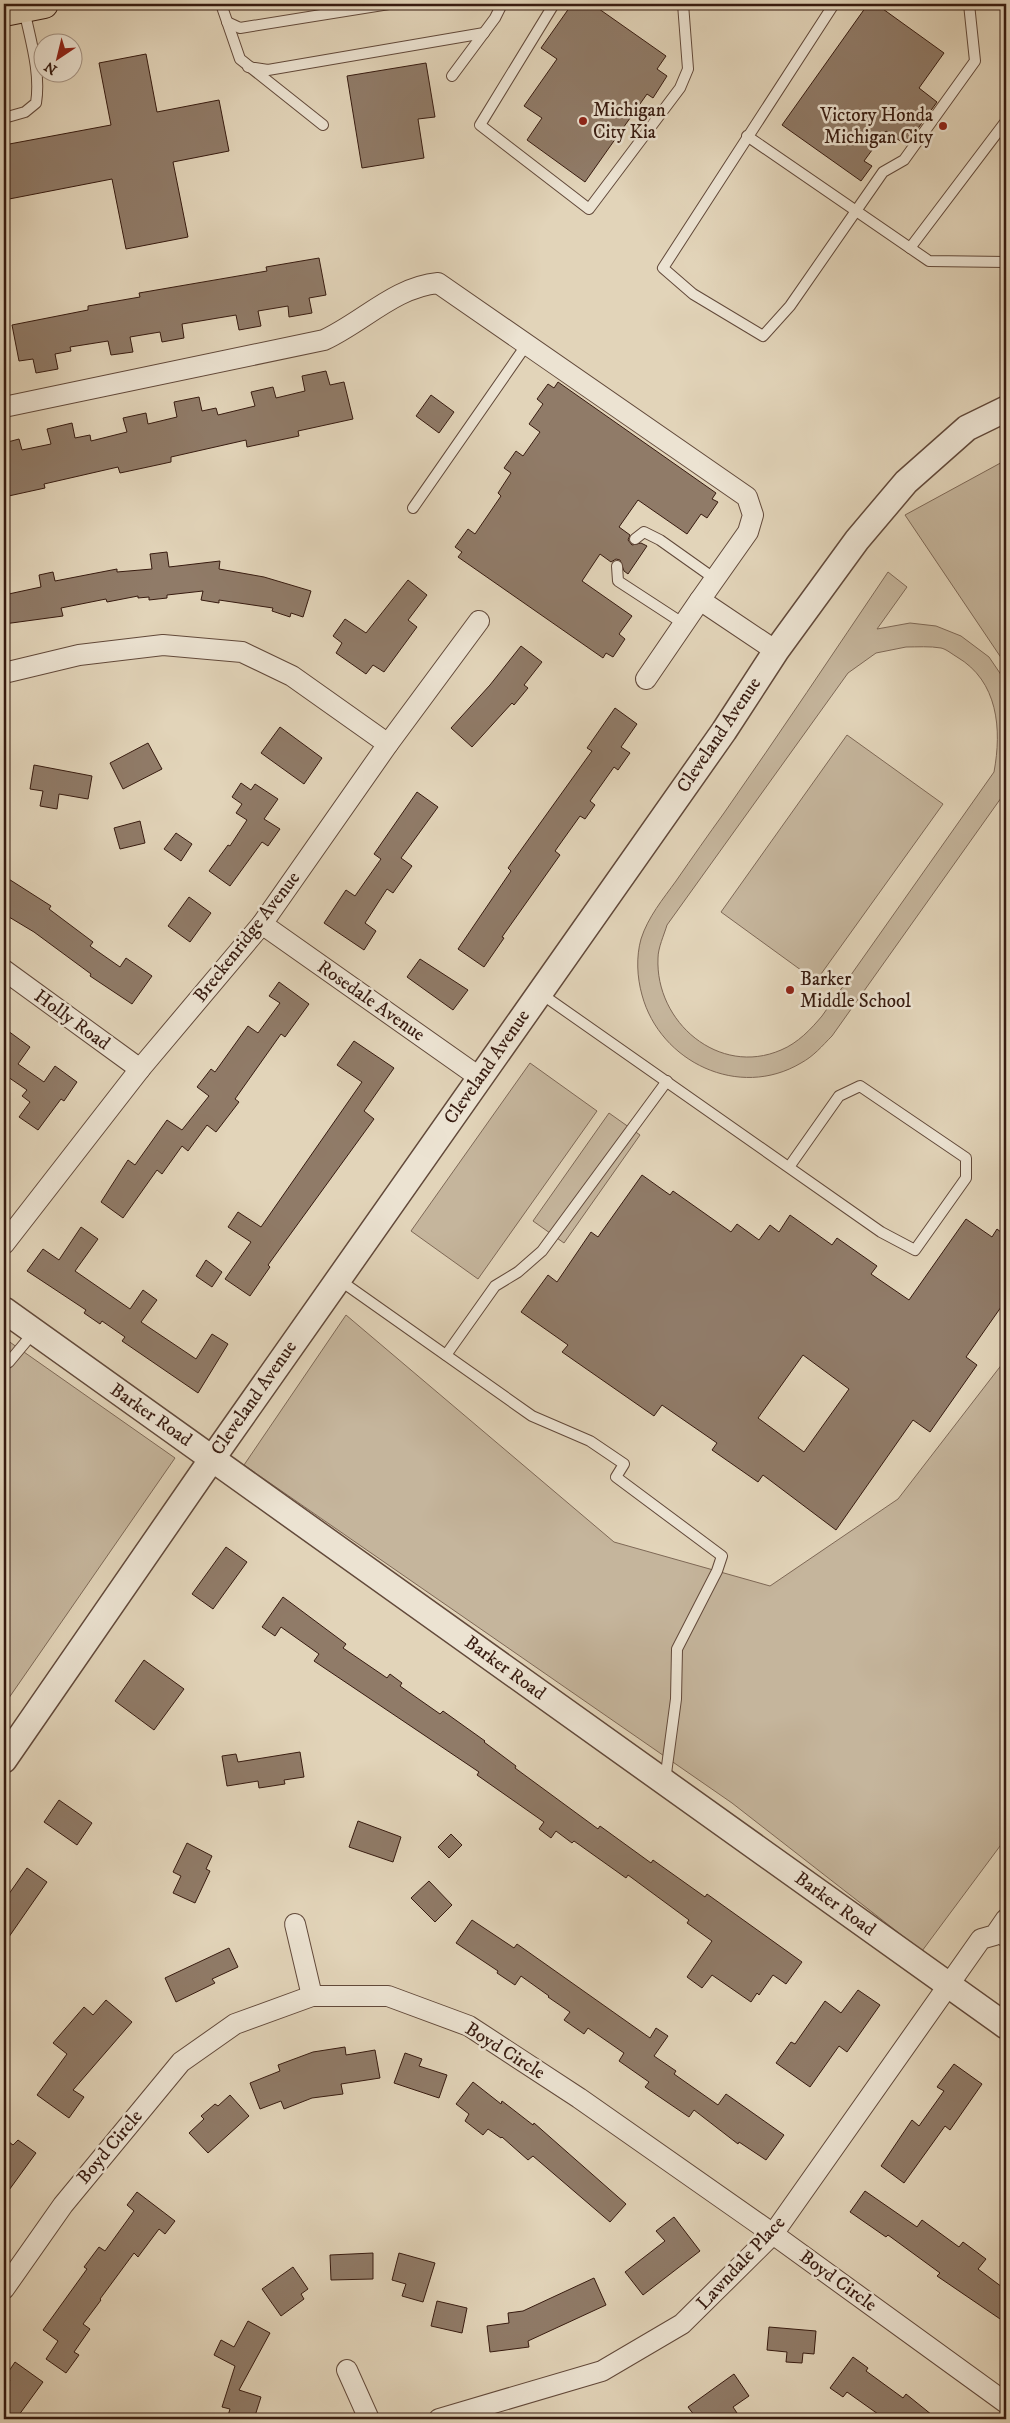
<svg xmlns="http://www.w3.org/2000/svg" width="1010" height="2423" font-family="'IM FELL DW Pica',serif">
	<style>
		.green { fill: #c5b59c; stroke: #7e6856; fill-rule: evenodd }
		.building { fill: #907b68; stroke: #371b10; fill-rule: evenodd }
		.lines { fill: none; stroke-linecap: round; stroke-linejoin: round }
		.service-casing { stroke: #62493a; stroke-width: 12 }
		.minor-casing { stroke: #62493a; stroke-width: 22 }
		.tertiary-casing { stroke: #62493a; stroke-width: 28 }
		.primary-casing { stroke: #371b10; stroke-width: 30 }
		.service { stroke: #ece3d2; stroke-width: 10 }
		.minor { stroke: #ece3d2; stroke-width: 20 }
		.tertiary { stroke: #ece3d2; stroke-width: 25 }
		.primary { stroke: #e2d4b9; stroke-width: 28 }
		.poi-dot { fill: #8f2418; stroke: #ece3d2; stroke-width: 2 }
		.labels { text-anchor: middle; dominant-baseline: central; stroke-width: 5; stroke-linejoin: round; paint-order: stroke }
		.poi-label { font-size: 19px; fill: #371b10; stroke: #ece3d2; text-anchor: start }
		.street-label { font-size: 19px; fill: #371b10; stroke: #ece3d2 }
	</style>
	<rect width="100%" height="100%" fill="#e2d4b9"/>
	<filter id="stains"><feTurbulence type="fractalNoise" baseFrequency=".004" numOctaves="4"/><feColorMatrix values="0 0 0 0 .2 0 0 0 0 .09 0 0 0 0 .02 0 0 0 .5 -.17"/></filter>
	<radialGradient id="worn" r=".72"><stop offset=".6" stop-color="#630" stop-opacity="0"/><stop offset="1" stop-color="#630" stop-opacity=".3"/></radialGradient>
	<!-- green -->
	<g class="green">
		<path d="M1006,460V665L905,515Z"/>
		<path d="M888,572L907,587L877,629L910,623L936,626L961,636L989,657L1006,682V791L832,1036C822,1046 814,1056 801,1063C739,1100 660,1062 642,995C637,977 636,957 641,939C648,917 663,899 676,881C692,858 708,835 724,813C780,733 834,652 888,572ZM906,647C917,647 930,646 941,648C946,649 952,654 957,657C998,681 1002,729 994,772L822,1016C811,1029 798,1043 781,1050C719,1077 655,1022 658,958C658,948 664,935 667,925L848,673L876,653Z"/>
		<path d="M847,735L943,804L816,981L721,912Z"/>
		<path d="M530,1063L597,1111L478,1279L411,1231Z"/>
		<path d="M609,1113L640,1135L564,1243L533,1221Z"/>
		<path d="M346,1315L614,1542L770,1586L898,1499L1006,1359V1838L922,1951L732,1803L244,1465Z"/>
		<path d="M4,1338L175,1458L4,1705Z"/>
	</g>
	<!-- building -->
	<g class="building">
		<path d="M572,4H592L666,56L657,69L667,76L653,98L647,94L585,182L527,140L542,118L524,106L557,59L541,48Z"/>
		<path d="M868,4H876L944,53L919,88L937,102L906,145L886,131L864,161L872,166L861,181L782,125Z"/>
		<path d="M146,54L157,112L219,100L229,151L173,162L188,237L126,249L112,179L4,200V145L111,125L99,63Z"/>
		<path d="M426,63L435,117L418,119L424,158L362,168L347,76Z"/>
		<path d="M319,258L326,295L309,298L312,313L289,317L288,306L258,311L261,326L239,330L236,315L182,324L184,338L162,342L160,332L130,337L133,352L111,355L108,341L70,347L71,351L55,354L58,369L36,373L33,359L19,361L12,325L88,310V306L140,297L139,293L267,271L266,267Z"/>
		<path d="M326,371L330,385L344,382L353,419L298,431L299,436L247,447L246,440L171,457V462L120,473L118,467L44,484L45,488L4,497V443L19,439L22,450L51,444L47,429L72,423L75,438L90,435L91,441L127,432L123,418L146,413L148,424L177,417L174,402L199,397L202,411L216,408L218,415L255,406L251,392L273,387L276,398L305,391L302,376Z"/>
		<path d="M558,382L716,493L712,499L718,502L707,518L701,514L687,534L638,500L619,527L630,535L628,540L632,545L641,543L647,546L628,574L624,571L620,560L616,559L611,562L600,554L582,581L632,616L619,634L625,639L613,657L606,653L603,658L458,557L462,552L455,547L468,529L475,534L501,496L498,493L511,473L504,468L516,451L523,456L540,432L529,424L543,404L537,399L548,384L554,388Z"/>
		<path d="M431,395L454,412L439,433L416,416Z"/>
		<path d="M167,552L169,567L220,561L219,569L264,577L311,591L303,617L291,613L290,617L272,611L273,608L219,600V603L201,600L203,591L167,595V598L149,600V597L138,598V596L107,602L106,599L61,608L63,616L4,624V595L41,587L39,575L53,572L55,581L117,569V572L152,569L150,554Z"/>
		<path d="M408,580L427,595L408,620L417,627L384,672L373,665L366,674L336,653L342,643L333,636L345,619L366,633Z"/>
		<path d="M521,646L542,662L524,685L528,688L514,705L512,703L472,747L451,728L490,685Z"/>
		<path d="M615,708L637,724L621,747L630,753L618,770L614,767L590,801L595,805L585,819L580,816L555,851L560,855L502,937L504,938L484,967L458,949L511,871L508,868L592,751L587,748Z"/>
		<path d="M280,727L322,758L304,784L261,753Z"/>
		<path d="M148,743L162,769L123,789L110,763Z"/>
		<path d="M34,765L92,776L88,799L59,794L57,809L40,806L43,791L30,789Z"/>
		<path d="M241,783L251,790L255,784L278,799L264,819L280,829L268,846L262,842L230,886L209,871L228,845L230,846L247,820L236,813L242,804L232,797Z"/>
		<path d="M417,792L438,807L401,858L412,866L393,893L387,889L365,923L376,931L364,950L324,923L346,890L355,896L381,859L374,854Z"/>
		<path d="M140,821L145,843L120,849L114,828Z"/>
		<path d="M176,833L192,844L181,861L164,849Z"/>
		<path d="M4,876L51,906L49,909L93,942L90,946L120,967L126,958L152,976L132,1004L90,976L91,974L34,932L4,914Z"/>
		<path d="M189,897L211,913L190,942L168,926Z"/>
		<path d="M420,959L468,990L453,1010L407,977Z"/>
		<path d="M279,982L309,1004L285,1037L281,1034L235,1099L239,1102L216,1132L207,1125L188,1151L182,1146L162,1174L157,1170L123,1218L101,1202L128,1160L135,1165L167,1120L182,1130L209,1096L197,1087L211,1069L215,1072L248,1026L258,1033L280,1003L269,996Z"/>
		<path d="M4,1028L30,1047L18,1064L44,1082L55,1066L77,1082L64,1101L61,1099L38,1130L19,1117L30,1102L22,1096L27,1090L8,1077L4,1084Z"/>
		<path d="M354,1041L394,1068L364,1111L374,1119L268,1265L270,1267L250,1296L225,1279L251,1242L228,1227L238,1212L261,1227L362,1082L337,1065Z"/>
		<path d="M642,1175L670,1195L673,1191L731,1232L737,1224L759,1240L770,1225L779,1232L790,1215L832,1245L837,1238L877,1266L871,1274L909,1300L966,1219L992,1237L997,1229L1006,1236V1300L966,1357L977,1365L930,1432L913,1420L836,1530L763,1475L758,1482L712,1450L717,1443L662,1405L654,1416L562,1352L568,1345L521,1312L548,1275L557,1282L591,1232L598,1237ZM803,1355L849,1389L804,1452L758,1418Z"/>
		<path d="M81,1227L98,1239L75,1271L130,1309L143,1290L157,1300L141,1322L196,1359L212,1334L228,1344L198,1393L122,1341L125,1337L102,1321L100,1324L84,1313L86,1310L27,1271L43,1249L59,1260Z"/>
		<path d="M206,1260L222,1272L212,1287L196,1276Z"/>
		<path d="M226,1547L247,1562L213,1609L192,1594Z"/>
		<path d="M283,1597L346,1644L343,1648L387,1678L390,1674L402,1683L400,1686L440,1714L443,1711L485,1741L484,1742L516,1766L515,1768L598,1829L600,1826L651,1863L653,1860L705,1897L707,1894L802,1962L786,1984L773,1975L759,1995L757,1993L751,2002L712,1975L702,1988L687,1977L712,1941L687,1923L689,1920L628,1875L626,1878L574,1841L572,1843L556,1831L551,1838L539,1829L544,1822L477,1775L479,1772L314,1661L319,1654L281,1627L275,1636L262,1627Z"/>
		<path d="M144,1660L184,1689L154,1730L115,1701Z"/>
		<path d="M300,1752L304,1777L284,1780L285,1784L259,1788L258,1781L227,1786L222,1756L236,1754L238,1762Z"/>
		<path d="M59,1800L92,1823L77,1845L44,1822Z"/>
		<path d="M358,1821L401,1837L393,1862L349,1847Z"/>
		<path d="M451,1834L462,1845L449,1858L438,1847Z"/>
		<path d="M187,1843L212,1856L206,1869L210,1871L195,1903L173,1893L181,1876L173,1872Z"/>
		<path d="M27,1868L47,1882L4,1944V1901Z"/>
		<path d="M429,1881L452,1905L435,1922L411,1898Z"/>
		<path d="M472,1920L514,1948L517,1944L650,2038L656,2028L668,2036L654,2056L676,2071L674,2074L718,2105L726,2094L784,2135L766,2160L739,2142L738,2144L694,2110L689,2117L645,2087L649,2082L619,2061L624,2053L588,2028L584,2034L564,2020L570,2012L548,1997L549,1996L521,1976L515,1985L497,1973L498,1971L456,1943Z"/>
		<path d="M229,1948L238,1967L212,1979L215,1983L176,2002L165,1978Z"/>
		<path d="M858,1990L880,2005L847,2052L839,2046L810,2087L776,2063L791,2042L795,2044L825,2001L841,2013Z"/>
		<path d="M106,2000L132,2022L73,2090L84,2097L69,2118L37,2095L67,2054L53,2043L84,2007L93,2015Z"/>
		<path d="M345,2047L346,2055L375,2050L380,2078L341,2084L343,2094L312,2098L284,2109L281,2101L260,2109L250,2083L280,2071L278,2065L313,2052Z"/>
		<path d="M405,2053L422,2059L419,2066L447,2075L439,2098L394,2083Z"/>
		<path d="M954,2064L982,2084L950,2130L945,2126L904,2183L881,2166L912,2120L919,2126L944,2091L937,2087Z"/>
		<path d="M473,2082L501,2104L502,2101L533,2125L534,2123L626,2204L610,2222L533,2156L528,2160L502,2137L501,2138L488,2129L483,2135L465,2121L469,2114L456,2104Z"/>
		<path d="M230,2095L249,2116L208,2153L189,2133L204,2119L201,2116L215,2104L218,2106Z"/>
		<path d="M18,2140L36,2153L4,2197V2150L9,2142L13,2145Z"/>
		<path d="M865,2191L917,2227L922,2220L959,2247L963,2242L986,2259L978,2269L1006,2290V2323L937,2276L940,2273L888,2235L886,2237L850,2212Z"/>
		<path d="M137,2192L175,2221L165,2234L159,2229L138,2257L134,2253L100,2299L101,2300L83,2324L90,2329L74,2352L79,2355L66,2373L46,2359L58,2341L43,2330L87,2269L84,2267L99,2247L105,2251L134,2211L127,2205Z"/>
		<path d="M674,2217L700,2251L643,2295L625,2272L665,2241L656,2231Z"/>
		<path d="M373,2253V2279L331,2280L330,2255Z"/>
		<path d="M399,2253L435,2263L423,2302L402,2296L406,2284L392,2280Z"/>
		<path d="M293,2267L308,2289L301,2294L304,2299L281,2316L262,2289Z"/>
		<path d="M594,2278L606,2305L528,2341L529,2347L490,2352L487,2326L509,2323L508,2313L523,2311Z"/>
		<path d="M437,2301L467,2308L462,2333L431,2326Z"/>
		<path d="M248,2321L270,2333L239,2390L261,2397L254,2419H227L230,2409L222,2407L235,2366L214,2355L221,2340L234,2347Z"/>
		<path d="M769,2327L816,2331L814,2354L803,2353L802,2363L786,2362L787,2352L767,2350Z"/>
		<path d="M853,2357L868,2368L866,2371L903,2398L906,2394L937,2419H885L847,2392L843,2397L830,2388Z"/>
		<path d="M15,2362L43,2382L16,2419H4V2389L10,2380L5,2377Z"/>
		<path d="M734,2374L749,2396L733,2407L741,2419H697L688,2407Z"/>
	</g>
	<g class="lines">
		<defs>
			<g id="service">
				<path d="M221,4L240,59L323,125"/>
				<path d="M554,4L480,125L589,209L680,88L688,69L683,4"/>
				<path d="M834,4L663,268L693,294L763,336L790,306L883,172L904,160L975,61L969,4"/>
				<path d="M227,22L240,28L389,4"/>
				<path d="M248,67L268,70L484,33"/>
				<path d="M452,76L495,18L502,4"/>
				<path d="M4,118L25,112L36,103C41,72 30,39 24,9"/>
				<path d="M747,136L929,261L1006,262"/>
				<path d="M910,248L1006,121"/>
				<path d="M413,508L527,344"/>
				<path d="M635,539L644,532L660,540L715,579"/>
				<path d="M617,566L618,581L684,624"/>
				<path d="M540,993L881,1232L915,1250L966,1178V1158L860,1086L839,1096L789,1167"/>
				<path d="M338,1279L532,1416L590,1441L624,1464L616,1477L722,1556L717,1571L677,1649L676,1699L665,1781"/>
				<path d="M446,1355L495,1286L518,1272L542,1251L667,1081"/>
				<path d="M4,1365L9,1362L34,1332"/>
				<path d="M995,1935L1006,1943"/>
			</g>
			<g id="minor">
				<path d="M4,407L324,340C363,322 395,287 438,283L747,497L753,515L748,532L700,600L776,651"/>
				<path d="M4,673L79,655L163,645L242,652L292,676L388,744"/>
				<path d="M646,679L700,600"/>
				<path d="M262,924L479,1077"/>
				<path d="M4,970L140,1069"/>
				<path d="M4,1244L140,1069L262,924L388,744L479,621"/>
				<path d="M295,1924L312,1996"/>
				<path d="M4,2289L63,2205L181,2062L235,2024L312,1996H388L469,2026L579,2098L773,2234L1006,2403"/>
				<path d="M347,2370L369,2419"/>
				<path d="M439,2419L602,2371L682,2324L773,2234L981,1939L995,1935L1006,1919"/>
			</g>
			<g id="tertiary">
				<path d="M4,1310L1006,2026"/>
				<path d="M4,1760L212,1459L724,731L776,651L857,540L906,482L967,428L1006,409"/>
			</g>
			<path id="primary" d="M4,12L44,4"/>
		</defs>
		<!-- service casing -->
		<use href="#service" class="service-casing"/>
		<!-- minor casing -->
		<use href="#minor" class="minor-casing"/>
		<!-- tertiary casing -->
		<use href="#tertiary" class="tertiary-casing"/>
		<!-- primary casing -->
		<use href="#primary" class="primary-casing"/>
		<!-- service -->
		<use href="#service" class="service"/>
		<!-- minor -->
		<use href="#minor" class="minor"/>
		<!-- tertiary -->
		<use href="#tertiary" class="tertiary"/>
		<!-- primary -->
		<use href="#primary" class="primary"/>
	</g>
	<!-- markers -->
	<g class="poi-dot">
		<circle cx="583" cy="121" r="5"/>
		<circle cx="943" cy="126" r="5"/>
		<circle cx="790" cy="990" r="5"/>
	</g>
	<g class="labels">
		<!-- poi labels -->
		<g class="poi-label">
			<text x="593" y="110">Michigan<tspan x="593" dy="22">City Kia</tspan></text>
			<text x="933" y="115" text-anchor="end">Victory Honda<tspan x="933" dy="22">Michigan City</tspan></text>
			<text x="800" y="979">Barker<tspan x="800" dy="22">Middle School</tspan></text>
		</g>
		<!-- street labels -->
		<g class="street-label">
			<text transform="translate(719 735) rotate(-56)">Cleveland Avenue</text>
			<text transform="translate(247 937) rotate(-52)">Breckenridge Avenue</text>
			<text transform="translate(371 1001) rotate(35)">Rosedale Avenue</text>
			<text transform="translate(72 1020) rotate(36)">Holly Road</text>
			<text transform="translate(487 1067) rotate(-55)">Cleveland Avenue</text>
			<text transform="translate(254 1398) rotate(-55)">Cleveland Avenue</text>
			<text transform="translate(151 1415) rotate(35)">Barker Road</text>
			<text transform="translate(505 1668) rotate(36)">Barker Road</text>
			<text transform="translate(835 1904) rotate(36)">Barker Road</text>
			<text transform="translate(505 2051) rotate(32)">Boyd Circle</text>
			<text transform="translate(110 2147) rotate(-50)">Boyd Circle</text>
			<text transform="translate(741 2263) rotate(-47)">Lawndale Place</text>
			<text transform="translate(838 2281) rotate(36)">Boyd Circle</text>
		</g>
	</g>
	<!-- margin -->
	<rect width="1010" height="2423" fill="none" stroke="#e2d4b9" stroke-width="20"/>
	<rect x="5" y="5" width="1000" height="2413" fill="none" stroke="#371b10" stroke-width="2.5"/>
	<rect x="10" y="10" width="990" height="2403" fill="none" stroke="#371b10"/>
	<!-- north arrow -->
	<g transform="translate(58 58) rotate(215)"><circle r="24" fill="#ece3d2" stroke="#a49384"/>
	<path d="M0-4L9 19L0 12L-9 19Z" fill="#8f2418"/>
	<text y="-8" font-size="14" font-weight="bold" text-anchor="middle" fill="#371b10">N</text>
	</g>
	<rect width="100%" height="100%" filter="url(#stains)"/>
	<rect width="100%" height="100%" fill="url(#worn)"/>
</svg>
